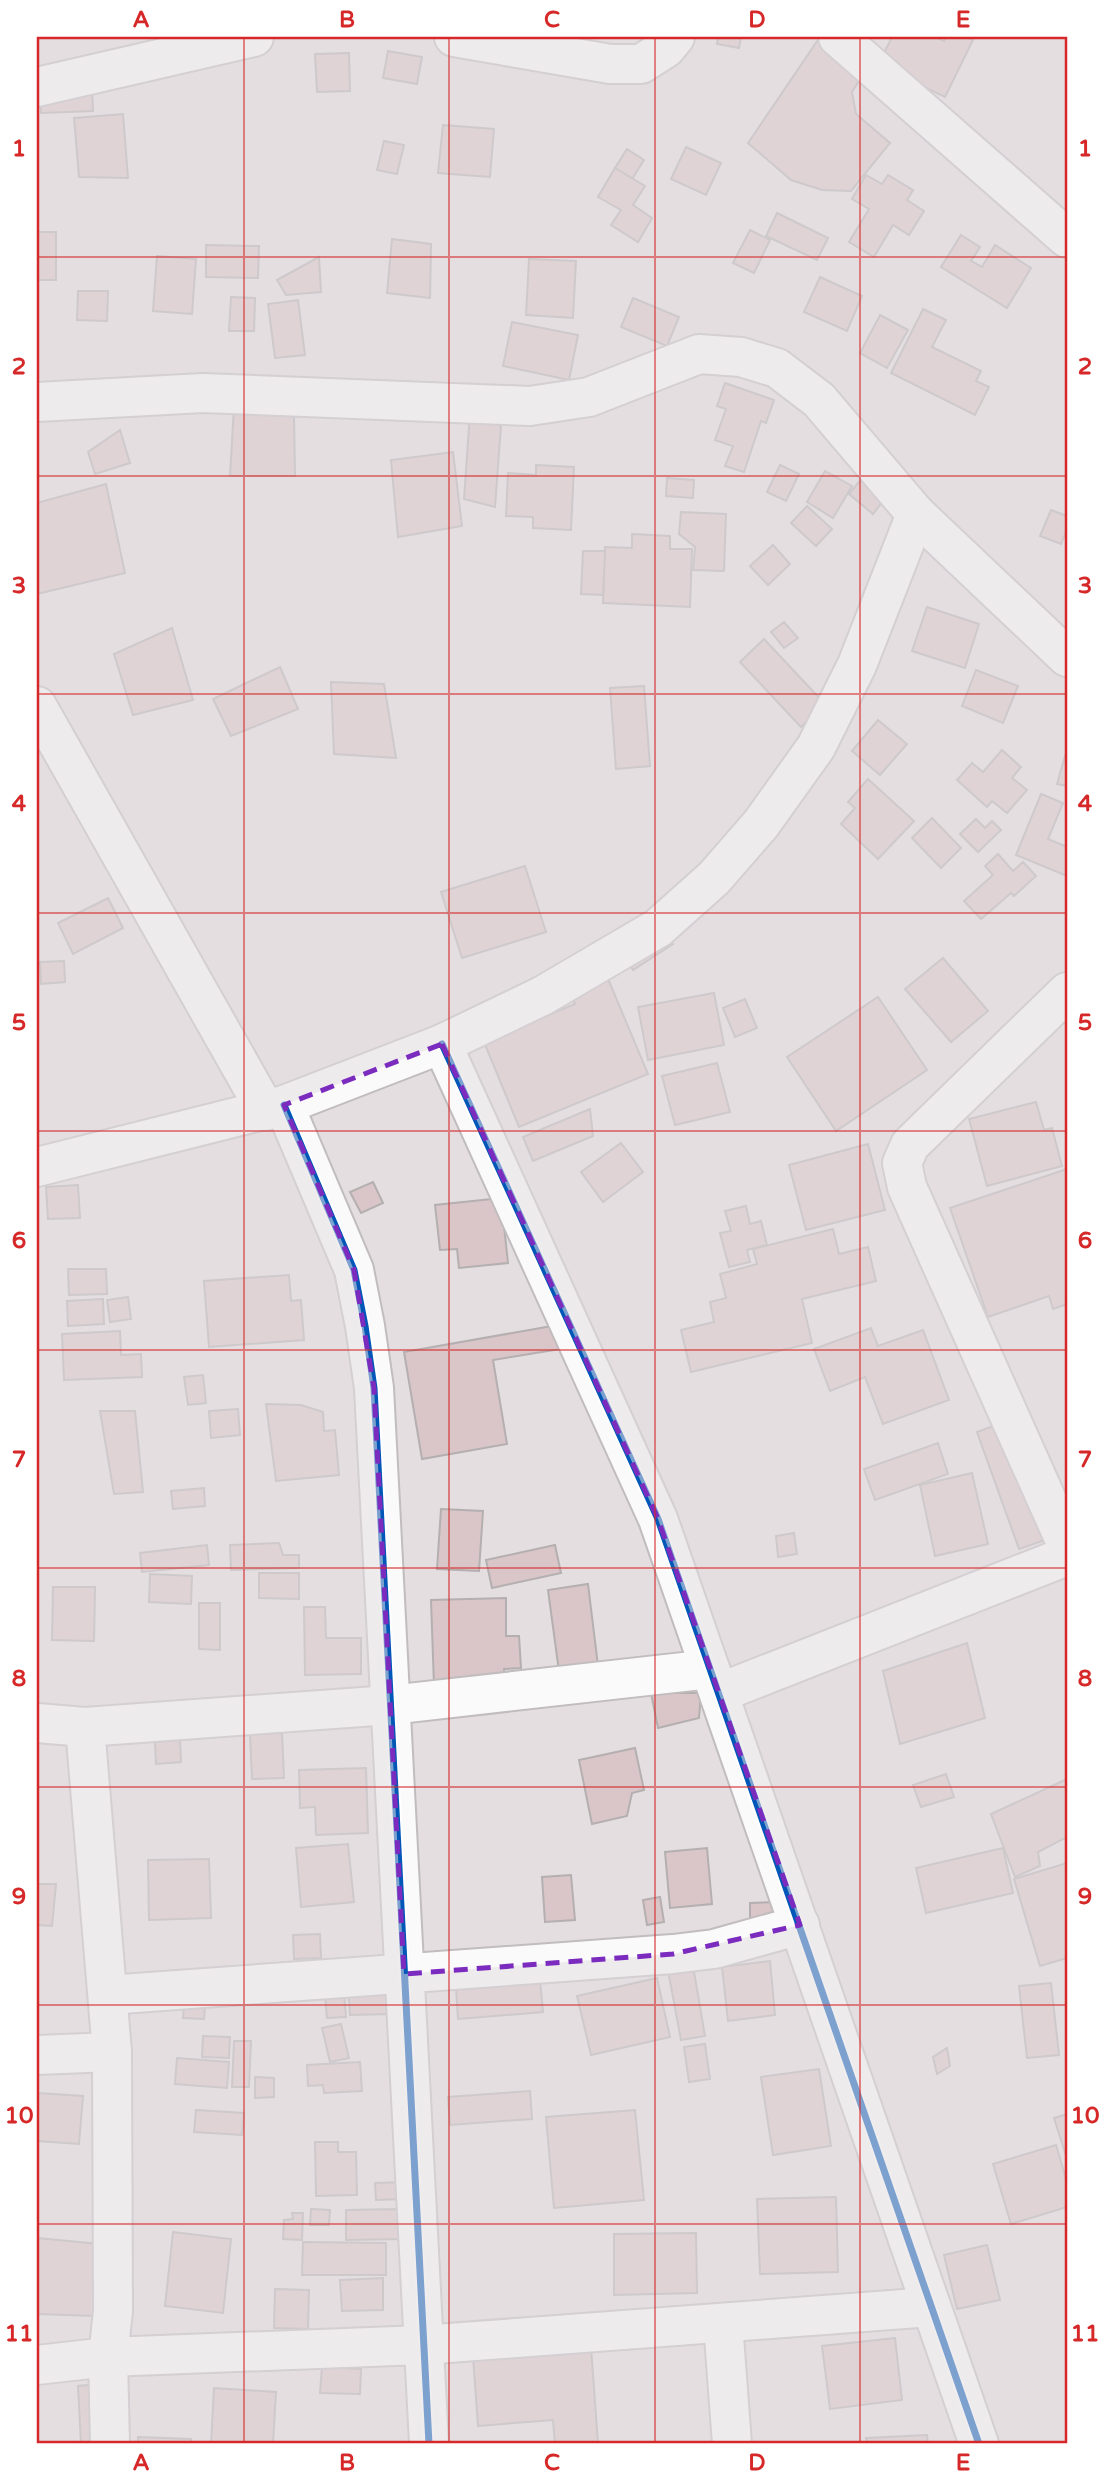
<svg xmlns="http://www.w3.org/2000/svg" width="1104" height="2481" font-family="'Varela Round',sans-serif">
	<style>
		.building { fill: #dac6c8; stroke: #b4afb0; stroke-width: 2 }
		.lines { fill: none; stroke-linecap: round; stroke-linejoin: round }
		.minor-casing { stroke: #c1bcbe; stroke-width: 42 }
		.minor { stroke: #fbfafa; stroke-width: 38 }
		.cycleway-casing { stroke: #fff; stroke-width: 11 }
		.cycleway { stroke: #0057b8; stroke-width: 7 }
		.marked { fill: none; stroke: #7b2cbf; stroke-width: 5; stroke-dasharray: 14 9; stroke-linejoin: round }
		.grid { fill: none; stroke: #d62828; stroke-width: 2; stroke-opacity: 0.55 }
		.neatline { fill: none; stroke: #d62828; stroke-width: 2.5 }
		.grid-label { font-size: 23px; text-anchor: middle; font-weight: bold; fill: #d62828 }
	</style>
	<rect width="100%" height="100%" fill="#e4dee1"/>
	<!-- building -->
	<g class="building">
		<path d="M718,37H741L739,48L717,44Z"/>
		<path d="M820,37L866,70L852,92L856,114L890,143L851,191L822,190L791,180L748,143Z"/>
		<path d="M892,37H935L944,41L946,37H966L973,40L945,97L878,65Z"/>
		<path d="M388,51L422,57L417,84L383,78Z"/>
		<path d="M349,53L350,91L317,92L315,54Z"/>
		<path d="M92,89L93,111L41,113L40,91Z"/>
		<path d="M123,114L128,178L79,177L74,118Z"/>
		<path d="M443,125L494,129L490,177L438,173Z"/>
		<path d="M384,141L404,145L397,174L377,170Z"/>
		<path d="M686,147L721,163L706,195L671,179Z"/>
		<path d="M627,149L644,160L632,179L615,168Z"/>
		<path d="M615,168L645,186L633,205L652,218L638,242L611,225L621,210L598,197Z"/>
		<path d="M866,175L882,184L888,175L913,190L907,200L924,211L909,235L893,225L874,257L849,242L869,209L852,199Z"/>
		<path d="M777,213L828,238L817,260L766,236Z"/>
		<path d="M750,230L770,240L754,273L733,263Z"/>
		<rect x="37" y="232" width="19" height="48"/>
		<path d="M961,235L980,247L971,261L982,267L995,245L1031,268L1007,308L941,267Z"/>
		<path d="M392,239L431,244L430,298L387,293Z"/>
		<path d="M206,245L259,246L258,278L206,277Z"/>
		<path d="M157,256L196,259L192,314L153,311Z"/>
		<path d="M319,257L321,292L286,295L277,280Z"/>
		<path d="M529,259L576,261L573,318L526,315Z"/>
		<path d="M820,277L862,296L847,331L804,312Z"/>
		<path d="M78,291H108L107,321L77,320Z"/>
		<path d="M231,297L255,298L254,331H229Z"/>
		<path d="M633,298L679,317L667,346L621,327Z"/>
		<path d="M298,300L305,355L275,358L268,304Z"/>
		<path d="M923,309L946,320L932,347L981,371L976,381L989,387L975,415L891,373Z"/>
		<path d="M880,315L908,330L887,368L860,353Z"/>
		<path d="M512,322L578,335L569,380L503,366Z"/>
		<path d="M725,383L774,400L766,423L761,421L744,472L725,466L733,446L715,440L726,409L717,406Z"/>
		<path d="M234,406L294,417L295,476H230Z"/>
		<path d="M470,412L501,426L495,507L464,499Z"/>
		<path d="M120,430L130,463L95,474L88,452Z"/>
		<path d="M453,452L462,526L398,537L391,460Z"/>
		<path d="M536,465L574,467L571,530L533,528V517L506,516L508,473L536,475Z"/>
		<path d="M780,465L799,474L786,501L767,492Z"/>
		<path d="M825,471L852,486L833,518L807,502Z"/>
		<path d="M863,477L887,496L873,514L849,494Z"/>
		<path d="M667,478L694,480L693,498L666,496Z"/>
		<path d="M106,484L125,573L37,594V503Z"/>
		<path d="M807,506L832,529L816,546L791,523Z"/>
		<path d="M1051,510L1067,516V529L1061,544L1040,536Z"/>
		<path d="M681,512L726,514L724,571L693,570L695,547L679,534Z"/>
		<path d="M632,534L670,536V549H692L690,607L603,603L605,547L632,548Z"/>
		<path d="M773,545L790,564L768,585L750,566Z"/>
		<path d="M583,551H605L603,595L581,594Z"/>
		<path d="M927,607L979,624L965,668L912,651Z"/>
		<path d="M784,622L798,638L784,648L771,632Z"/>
		<path d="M172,628L193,700L133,715L114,654Z"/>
		<path d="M764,639L825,704L801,727L740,662Z"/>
		<path d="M280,667L298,709L231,736L213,699Z"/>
		<path d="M976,670L1018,686L1003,723L962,706Z"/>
		<path d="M331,682L384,684L396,758L334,754Z"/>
		<path d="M644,686L650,766L616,769L610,688Z"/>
		<path d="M878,720L907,744L880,775L852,751Z"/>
		<path d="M1067,749V786L1057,784Z"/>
		<path d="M1002,750L1021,767L1012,778L1027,790L1007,813L992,801L987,807L957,780L972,763L983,772Z"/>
		<path d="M868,779L914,821L878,859L841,824L855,808L848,802Z"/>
		<path d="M1041,794L1063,803L1048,839L1067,847V876L1016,855Z"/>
		<path d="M932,818L961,848L941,868L912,838Z"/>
		<path d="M976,819L985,828L992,821L1001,830L978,852L960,834Z"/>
		<path d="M998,854L1013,871L1023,862L1036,876L1014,896L1011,893L981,919L964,901L993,875L985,866Z"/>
		<path d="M525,866L546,932L462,958L441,892Z"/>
		<path d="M108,898L123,928L73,954L58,923Z"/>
		<path d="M656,932L673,944L633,970L627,960Z"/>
		<path d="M943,958L988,1011L951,1042L905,989Z"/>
		<path d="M64,961L65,982L41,984L40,962Z"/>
		<path d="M606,974L648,1074L519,1127L484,1042L575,1004L568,989Z"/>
		<path d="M714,993L724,1045L648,1060L638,1007Z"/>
		<path d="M878,997L927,1070L836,1131L787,1057Z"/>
		<path d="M745,999L757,1028L735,1037L723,1008Z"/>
		<path d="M717,1063L730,1112L675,1125L662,1076Z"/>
		<path d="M1036,1102L1044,1130L1052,1128L1062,1166L987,1186L969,1119Z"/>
		<path d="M590,1109L593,1136L533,1161L523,1137Z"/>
		<path d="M621,1143L643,1172L603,1202L581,1172Z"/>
		<path d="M868,1144L885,1210L806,1230L789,1165Z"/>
		<path d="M1067,1169V1304L1053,1309L1049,1296L988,1317L950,1208Z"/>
		<path d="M373,1182L383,1203L361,1213L350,1192Z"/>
		<path d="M78,1185L80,1218L48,1219L46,1187Z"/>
		<path d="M501,1198L508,1263L459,1268L457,1249L440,1250L435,1205Z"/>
		<path d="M746,1206L750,1224L761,1221L767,1245L747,1250L750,1262L729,1267L720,1233L731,1231L725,1211Z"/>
		<path d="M833,1229L839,1254L868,1247L876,1281L802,1299L812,1343L691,1372L681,1330L714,1322L710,1302L726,1298L720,1274L757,1264L753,1249Z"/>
		<path d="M68,1269H106L107,1294L69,1295Z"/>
		<path d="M289,1275L291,1301L301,1300L304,1340L209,1347L204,1281Z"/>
		<path d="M128,1297L131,1319L110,1322L107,1300Z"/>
		<path d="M103,1299L104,1324L68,1326L67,1301Z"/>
		<path d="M569,1323L573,1347L493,1360L507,1444L422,1459L404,1352Z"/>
		<path d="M871,1328L878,1346L923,1330L949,1400L883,1424L865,1377L830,1391L814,1349Z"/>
		<path d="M120,1331L121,1355L141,1354L142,1377L64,1380L62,1334Z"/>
		<path d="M203,1375L206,1403L188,1405L184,1377Z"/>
		<path d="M266,1404L301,1405L323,1412L324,1431L335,1430L339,1475L276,1481Z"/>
		<path d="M238,1409L240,1435L211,1438L209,1411Z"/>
		<path d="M100,1411H135L143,1492L114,1494Z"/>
		<path d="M1009,1420L1051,1538L1019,1549L977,1432Z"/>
		<path d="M938,1443L948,1474L875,1500L864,1469Z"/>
		<path d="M972,1473L988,1544L935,1556L920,1485Z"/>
		<path d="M204,1488L205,1506L173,1509L171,1491Z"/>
		<path d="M441,1509L483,1511L479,1571L437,1569Z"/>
		<path d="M794,1533L797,1554L778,1557L776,1536Z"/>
		<path d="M279,1543L283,1555H299V1568L231,1570L230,1545Z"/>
		<path d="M207,1545L209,1565L142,1572L140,1553Z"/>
		<path d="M555,1545L561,1573L492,1588L486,1560Z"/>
		<path d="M259,1573H299V1599L259,1598Z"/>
		<path d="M150,1574L192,1576L191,1604L149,1602Z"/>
		<path d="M588,1584L599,1674L560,1679L548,1590Z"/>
		<path d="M53,1587H95L94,1641L52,1640Z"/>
		<path d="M506,1598V1636H519L521,1668L504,1669L505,1684L434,1686L431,1600Z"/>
		<path d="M199,1603H220V1650L199,1649Z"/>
		<path d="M304,1607H325L326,1638H361V1674L305,1675Z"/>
		<path d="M967,1643L985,1718L900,1744L883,1671Z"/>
		<path d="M651,1693H701L699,1718L658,1728Z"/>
		<path d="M282,1733L284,1778L252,1779L250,1734Z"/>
		<path d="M180,1740L181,1762L156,1764L155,1742Z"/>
		<path d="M635,1748L644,1790L632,1793L627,1816L592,1824L579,1760Z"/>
		<path d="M366,1768L368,1833L316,1835L315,1807L300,1808L299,1770Z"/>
		<path d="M946,1774L954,1797L921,1807L913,1785Z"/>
		<path d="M1067,1779V1837L1038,1852L1040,1866L1015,1877L991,1814Z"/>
		<path d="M348,1844L354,1902L301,1907L296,1848Z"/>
		<path d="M707,1848L712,1904L670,1908L665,1852Z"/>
		<path d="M1003,1848L1013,1893L926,1913L916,1868Z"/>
		<path d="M209,1859L211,1918L149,1920L148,1860Z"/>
		<path d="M1067,1863V1958L1040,1966L1014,1879Z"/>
		<path d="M571,1875L575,1920L545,1922L542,1877Z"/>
		<path d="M37,1884H56L52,1926L37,1925Z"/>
		<path d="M660,1897L664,1922L647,1925L643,1900Z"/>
		<path d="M778,1902L779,1922L750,1924V1903Z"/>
		<path d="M320,1934L321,1958L294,1959L293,1935Z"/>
		<path d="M692,1960L705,2036L681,2040L667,1965Z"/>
		<path d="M770,1961L775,2015L728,2021L722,1967Z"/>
		<path d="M657,1978L670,2037L591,2055L577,1996Z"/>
		<path d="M540,1980L543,2012L458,2019L456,1987Z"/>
		<path d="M343,1981L346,2017L327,2018L324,1983Z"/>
		<path d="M1051,1983L1059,2055L1027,2058L1019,1986Z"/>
		<path d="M389,1984L391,2014L350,2015L348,1985Z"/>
		<path d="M184,2006L205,2007L204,2019L183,2018Z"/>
		<path d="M341,2024L349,2058L330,2062L322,2028Z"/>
		<path d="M203,2036L230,2037L229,2058L202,2057Z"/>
		<path d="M234,2041H251L249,2087H232Z"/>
		<path d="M705,2044L710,2079L689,2082L684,2047Z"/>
		<path d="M947,2048L950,2066L937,2074L933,2057Z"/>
		<path d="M177,2058L229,2062L227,2088L175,2084Z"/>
		<path d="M360,2062L362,2091L324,2093L323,2085L308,2086L307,2065Z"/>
		<path d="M819,2069L831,2146L773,2155L761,2077Z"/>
		<path d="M255,2077L274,2078V2097L255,2098Z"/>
		<path d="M530,2091L532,2119L450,2125L448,2097Z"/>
		<path d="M37,2093L83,2096L79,2144L37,2141Z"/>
		<path d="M196,2110L244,2113L242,2135L194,2132Z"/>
		<path d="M635,2110L644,2200L554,2208L546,2117Z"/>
		<path d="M1067,2114V2159L1054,2118Z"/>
		<path d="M315,2142H338V2152H356L357,2195L316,2196Z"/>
		<path d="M1056,2145L1067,2182V2207L1011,2224L993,2164Z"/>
		<path d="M405,2182V2199L376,2200L375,2183Z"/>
		<path d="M836,2197L838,2272L760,2274L757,2199Z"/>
		<path d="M311,2209L330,2210L329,2225H310Z"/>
		<path d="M403,2209L404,2239L346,2240V2210Z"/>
		<path d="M292,2213H303L302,2240L283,2239L284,2220L293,2219Z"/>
		<path d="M173,2232L231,2239L223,2313L165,2306Z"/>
		<path d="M696,2233L697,2293L614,2295V2234Z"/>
		<path d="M37,2238L99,2244L94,2316L37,2314Z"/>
		<path d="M303,2242L386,2243V2275H302Z"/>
		<path d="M987,2245L1000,2300L957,2309L944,2255Z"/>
		<path d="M383,2278V2310L342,2311L340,2280Z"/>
		<path d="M275,2289L309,2290L308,2329L274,2328Z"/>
		<path d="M895,2338L902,2400L830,2409L822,2346Z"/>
		<path d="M591,2347L598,2444H555L553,2420L478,2426L473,2357Z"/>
		<path d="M322,2367L361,2369L360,2394L320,2393Z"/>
		<path d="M100,2384L103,2444H81L78,2386Z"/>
		<path d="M214,2388L276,2392L273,2444H211Z"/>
		<path d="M927,2435L928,2444H867L866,2438Z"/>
		<path d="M138,2437L191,2439V2444H138Z"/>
	</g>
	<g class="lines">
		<defs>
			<g id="minor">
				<path d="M454,37L610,64H641L666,48L675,37"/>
				<path d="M838,37L1067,238"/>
				<path d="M37,87L254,37"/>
				<path d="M37,402L203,393L530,406L589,397L699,354L741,357L777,368L819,400L916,514L1067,657"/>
				<path d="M37,706L266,1111"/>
				<path d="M1067,992L910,1145L902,1163L907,1187L1067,1545"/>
				<path d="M442,1044L658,1519L979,2444"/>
				<path d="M284,1105L354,1270L365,1326L374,1388L429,2444"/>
				<path d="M37,1167L284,1105L442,1044L542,996L658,928L714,878L761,824L816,747L857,665L916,514"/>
				<path d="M719,1693L1067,1556"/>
				<path d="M37,1723L85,1727L390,1705L710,1669"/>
				<path d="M85,1727L112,2052L113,2311L108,2357L110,2444"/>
				<path d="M108,1995L673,1954L714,1949L800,1925"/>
				<path d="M37,2055L112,2052"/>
				<path d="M723,2323L732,2444"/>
				<path d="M37,2365L108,2357L422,2345L931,2307"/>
			</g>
		</defs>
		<!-- minor casing -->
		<use href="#minor" class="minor-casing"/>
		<!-- minor -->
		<use href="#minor" class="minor"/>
		<defs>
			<g id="cycleway">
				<path d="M442,1044L658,1519L979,2444"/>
				<path d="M284,1105L354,1270L365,1326L374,1388L429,2444"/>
			</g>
		</defs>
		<!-- cycleway casing -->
		<use href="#cycleway" class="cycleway-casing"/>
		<!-- cycleway -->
		<use href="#cycleway" class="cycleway"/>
	</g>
	<!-- marked area -->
	<path d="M0 0H1104V2481H0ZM442,1044L658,1519L800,1925L673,1954L404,1974L374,1388L354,1270L284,1105Z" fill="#e4dee1" fill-opacity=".55" fill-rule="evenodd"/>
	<path class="marked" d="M442,1044L658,1519L800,1925L673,1954L404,1974L374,1388L354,1270L284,1105Z"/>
	<!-- grid -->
	<path class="grid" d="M244,37V2444M449,37V2444M655,37V2444M860,37V2444M37,257H1067M37,476H1067M37,694H1067M37,913H1067M37,1131H1067M37,1350H1067M37,1568H1067M37,1787H1067M37,2005H1067M37,2224H1067"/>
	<!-- border -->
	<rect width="1104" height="2481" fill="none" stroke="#ffffff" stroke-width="77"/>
	<rect x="38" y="38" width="1028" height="2404" class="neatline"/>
	<g class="grid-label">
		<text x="141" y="27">A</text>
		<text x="347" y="27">B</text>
		<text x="552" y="27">C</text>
		<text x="757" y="27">D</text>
		<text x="963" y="27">E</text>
		<text x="19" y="156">1</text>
		<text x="1085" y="156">1</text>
		<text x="19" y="374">2</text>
		<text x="1085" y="374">2</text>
		<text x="19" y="593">3</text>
		<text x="1085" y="593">3</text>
		<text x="19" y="811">4</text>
		<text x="1085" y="811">4</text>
		<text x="19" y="1030">5</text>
		<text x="1085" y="1030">5</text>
		<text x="19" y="1248">6</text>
		<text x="1085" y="1248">6</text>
		<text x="19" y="1467">7</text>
		<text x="1085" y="1467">7</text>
		<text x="19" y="1686">8</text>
		<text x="1085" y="1686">8</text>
		<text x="19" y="1904">9</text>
		<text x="1085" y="1904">9</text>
		<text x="19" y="2123">10</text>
		<text x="1085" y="2123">10</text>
		<text x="19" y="2341">11</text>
		<text x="1085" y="2341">11</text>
		<text x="141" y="2470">A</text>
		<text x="347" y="2470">B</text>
		<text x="552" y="2470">C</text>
		<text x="757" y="2470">D</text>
		<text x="963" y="2470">E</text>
	</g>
</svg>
